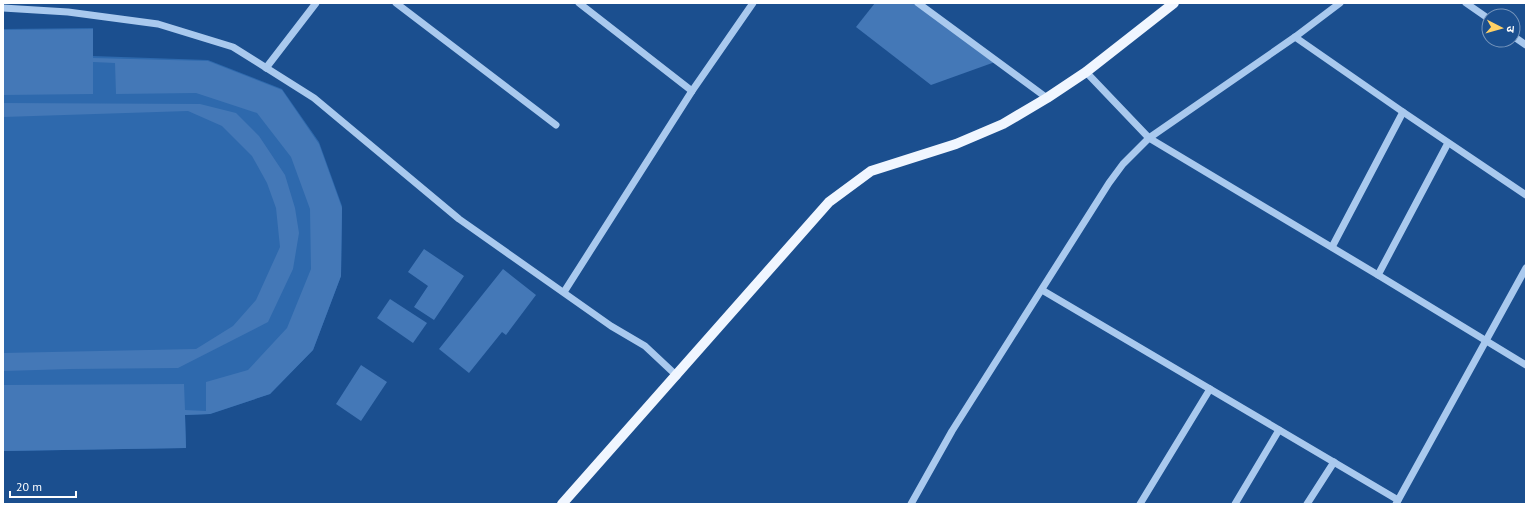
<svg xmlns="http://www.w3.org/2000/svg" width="1529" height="507" font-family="'PT Sans','Noto Sans Devanagari',sans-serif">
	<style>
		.green { fill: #2e69ad }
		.building { fill: #4478b7 }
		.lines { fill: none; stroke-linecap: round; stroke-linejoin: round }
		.minor { stroke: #a9c9ee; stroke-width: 7 }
		.major { stroke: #f0f6ff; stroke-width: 10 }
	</style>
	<rect width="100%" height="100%" fill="#1b4f8f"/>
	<!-- green -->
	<path class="green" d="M93,28V56L208,60L282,89L319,142L342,206L341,276L313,350L270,394L210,414L185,415L186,448L3,451V29Z"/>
	<!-- building -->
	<g class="building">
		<path d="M875,3H923L995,62L931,85L856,27Z"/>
		<path d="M93,29V58L208,61L282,90L319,144L342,208L341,276L313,350L270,394L210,414L185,415L186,448L3,451V385L184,384L185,410L206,411V382L248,370L287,328L311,269L310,209L291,157L257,113L196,93L116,94L115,63L93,62V94L3,95V30Z"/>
		<path d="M3,103L200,104L236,113L259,136L285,175L295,208L299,233L293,269L268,322L178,368L71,369L3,371V353L196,349L233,326L256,300L280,247L276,208L267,183L252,156L222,126L188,111L3,117Z"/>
		<path d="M424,249L464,276L434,320L414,307L428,286L408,272Z"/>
		<path d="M503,269L536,295L506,335L502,332L469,373L439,349Z"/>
		<path d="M390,299L427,323L413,343L377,318Z"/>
		<path d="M361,365L387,382L361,421L336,404Z"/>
	</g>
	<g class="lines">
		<!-- minor -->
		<g class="minor">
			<path d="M396,3L556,125"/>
			<path d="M579,3L692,91"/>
			<path d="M918,3L1047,98"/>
			<path d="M1466,3L1489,19"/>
			<path d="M3,8L68,12L158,24L233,47L314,98L459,219L611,326L645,346L677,376"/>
			<path d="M1513,36L1526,45"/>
			<path d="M1295,37L1403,112L1526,195"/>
			<path d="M266,68L316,3"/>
			<path d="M1086,72L1149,138L1378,275L1526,365"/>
			<path d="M1332,247L1403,112"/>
			<path d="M1378,275L1448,143"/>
			<path d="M1042,290L1398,500"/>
			<path d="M564,292L692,91L753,3"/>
			<path d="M911,504L952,431L1109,183L1123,164L1149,138L1295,37L1340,3"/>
			<path d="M1140,504L1210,389"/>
			<path d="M1235,504L1279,430"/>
			<path d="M1307,504L1334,462"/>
			<path d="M1396,504L1526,268"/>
		</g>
		<!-- major -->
		<path class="major" d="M562,504L829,202L871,171L956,144L1003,124L1047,98L1086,72L1174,3"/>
	</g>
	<!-- border -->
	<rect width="1529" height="507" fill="none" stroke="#ffffff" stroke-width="8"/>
	<!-- north arrow -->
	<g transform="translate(1501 28) rotate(96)"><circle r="19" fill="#1b4f8f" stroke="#7695bc"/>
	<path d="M0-3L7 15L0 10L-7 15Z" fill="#ffd166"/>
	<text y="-6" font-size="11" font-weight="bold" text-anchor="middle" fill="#ffffff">उ</text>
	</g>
	<!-- scale -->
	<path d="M10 491v6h66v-6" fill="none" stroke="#ffffff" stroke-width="2"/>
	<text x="16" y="491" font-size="12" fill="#ffffff" stroke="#1b4f8f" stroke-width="3" paint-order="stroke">20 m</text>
</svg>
